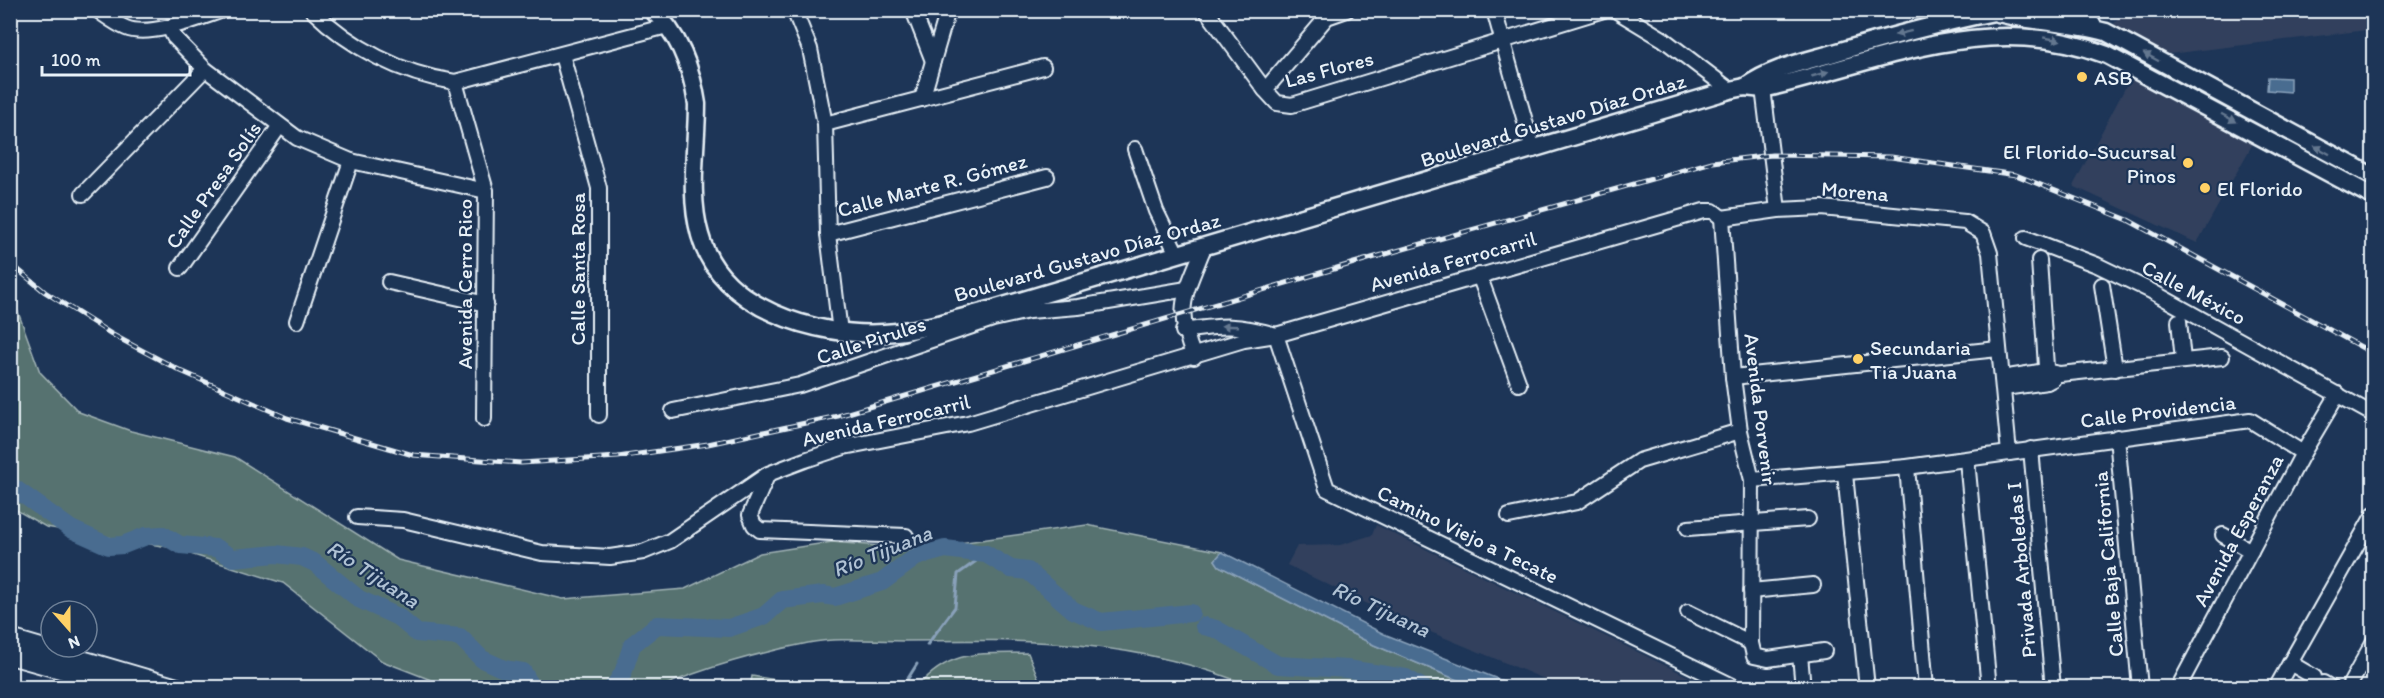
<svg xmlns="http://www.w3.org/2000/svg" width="2384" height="698" font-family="Itim,sans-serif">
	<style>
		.built { fill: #31405d }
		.green { fill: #577270; stroke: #a0b2b4; stroke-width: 1.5 }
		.water { fill: #496c90; stroke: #89a1ba; stroke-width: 1.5 }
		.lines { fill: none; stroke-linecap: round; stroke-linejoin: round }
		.stream { stroke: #89a1ba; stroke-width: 3 }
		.river { stroke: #496c90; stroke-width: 18 }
		.minor-casing { stroke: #e8f1f8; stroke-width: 18 }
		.major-casing { stroke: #e8f1f8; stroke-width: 21 }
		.highway-casing { stroke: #e8f1f8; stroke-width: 22 }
		.minor { stroke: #1d3557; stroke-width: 14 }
		.major { stroke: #1d3557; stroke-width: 16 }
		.highway { stroke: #1d3557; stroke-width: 18 }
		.rail-casing { stroke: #e8f1f8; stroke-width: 5 }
		.rail { stroke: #1d3557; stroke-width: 3; stroke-dasharray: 9; stroke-linecap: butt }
		.oneway { fill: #64778f }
		.poi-dot { fill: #ffd166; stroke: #1d3557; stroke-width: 2 }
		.labels { text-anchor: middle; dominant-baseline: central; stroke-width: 4.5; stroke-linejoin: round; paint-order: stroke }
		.street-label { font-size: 21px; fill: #e8f1f8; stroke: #1d3557 }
		.poi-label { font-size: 21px; fill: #e8f1f8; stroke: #1d3557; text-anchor: start }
		.water-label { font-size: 22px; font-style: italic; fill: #b0c2d4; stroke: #1d3557 }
	</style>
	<rect width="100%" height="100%" fill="#1d3557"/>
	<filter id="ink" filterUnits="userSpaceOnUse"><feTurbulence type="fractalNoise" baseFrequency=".0167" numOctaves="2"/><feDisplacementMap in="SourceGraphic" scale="12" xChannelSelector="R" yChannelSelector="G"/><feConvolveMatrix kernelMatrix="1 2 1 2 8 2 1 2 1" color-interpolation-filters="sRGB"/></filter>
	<g filter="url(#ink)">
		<!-- built -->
		<g class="built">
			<path d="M2122,11H2363L2367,30L2161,55L2180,98L2256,138L2197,243L2073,186L2133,73L2111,29Z"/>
			<path d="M1376,525L1710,687H1564L1399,619L1287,565L1297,546L1340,545L1372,535Z"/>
		</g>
		<!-- green -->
		<g class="green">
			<path d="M10,290L40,372L79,412L131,431L235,457L398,560L563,599L685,589L760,553L832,542L916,549L1087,525L1222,552L1215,560L1219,566L1374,645L1474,687H1252C1141,639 1022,639 904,641C873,641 838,637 808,643C762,652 703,668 661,687H449L382,661L283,583L168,547L46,527L11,507Z"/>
			<path d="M1028,653L1042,687H917C952,648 980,654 1028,653Z"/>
			<path d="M752,676L818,687H750Z"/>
		</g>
		<!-- water -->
		<g class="water">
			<path d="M2268,77L2290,78V92L2267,90Z"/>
			<path d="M1222,552L1384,634L1518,687H1474L1374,645L1219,566L1215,560Z"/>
		</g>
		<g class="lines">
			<!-- stream -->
			<g class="stream">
				<path d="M927,645L955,607L958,574L986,554"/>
				<path d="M902,688L917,664"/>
			</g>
			<!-- river -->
			<g class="river">
				<path d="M10,485L71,529L109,546L123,545L146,536L163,535L180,545L216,548L233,558L276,554L302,557L315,563L359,599L398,617L417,633L460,637L482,659L504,669L523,672L532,688"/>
				<path d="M1204,626L1216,629L1278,665L1347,669L1406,678L1423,688"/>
				<path d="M613,688L623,673L632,645L657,625L729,628L764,616L782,600L823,595L835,597L882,582L916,557L945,549L986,554L1011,569L1028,571L1073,610L1101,622L1191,613"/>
			</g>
			<defs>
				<g id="minor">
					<path d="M97,10C106,16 116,24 126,28C150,38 199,18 223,10"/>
					<path d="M312,10C351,48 401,74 455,82L667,26"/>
					<path d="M794,10L810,49L825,124L828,234L840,332"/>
					<path d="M913,10L933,61"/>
					<path d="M1206,10L1265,90L1277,103L1292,105L1604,10"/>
					<path d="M1494,10L1533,150"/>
					<path d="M1615,10L1663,39L1730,90"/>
					<path d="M169,27L174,37L205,69L297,138L351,161L486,191"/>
					<path d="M562,55L599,188V415"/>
					<path d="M1762,80L1778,210"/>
					<path d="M455,82L486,191L484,419"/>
					<path d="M1265,90L1327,17L1347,10"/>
					<path d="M922,99L948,10"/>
					<path d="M825,124L1043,67"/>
					<path d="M1135,149L1156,211L1177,254"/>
					<path d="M83,194L205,69"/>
					<path d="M1722,218L1733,377L1740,431L1752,480L1751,643L1754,656L1768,659L1824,651"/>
					<path d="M1722,218L1778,210L1822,208L1965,222L1983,233L1990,253L2009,453"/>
					<path d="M828,234L1047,177"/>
					<path d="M2026,238L2097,265L2151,291L2374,415"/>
					<path d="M2039,260L2047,382"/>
					<path d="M180,268L279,127"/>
					<path d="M1479,275L1519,384"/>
					<path d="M389,282L486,304"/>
					<path d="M2102,285L2115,369"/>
					<path d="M297,321L351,161"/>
					<path d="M2179,321L2183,360"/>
					<path d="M1183,331C1223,325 1238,324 1276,335L1327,489L1737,688"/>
					<path d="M1194,357C1174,308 1185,294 1204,247"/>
					<path d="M1733,377L1998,349"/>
					<path d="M2002,378L2045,371L2060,374L2222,357"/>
					<path d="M2004,388L2047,382L2053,379"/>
					<path d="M673,411L800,385L993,319L1029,311L1078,307L1187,289"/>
					<path d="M2117,437L2140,688"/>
					<path d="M2031,449L2053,688"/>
					<path d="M1967,460L1989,688"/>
					<path d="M1907,467L1926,688"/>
					<path d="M1845,474L1867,688"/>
					<path d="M767,476L750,515L754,525L760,530L906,536"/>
					<path d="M1752,480L1907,467L2250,420L2303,453"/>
					<path d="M1509,516L1577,502L1639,461L1740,431"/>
					<path d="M357,517L403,520L542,553L610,557L643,552L670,541L768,474L805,460L844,447L968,423L1244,340L1276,335L1704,211H1713L1722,218"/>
					<path d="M1688,528L1808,519"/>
					<path d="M2223,535L2251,551"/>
					<path d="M1751,591L1813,585"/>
					<path d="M1688,612L1751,643"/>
					<path d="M1800,655L1803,688"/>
					<path d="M2290,663L2314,677"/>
					<path d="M2323,683L2331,688"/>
					<path d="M2178,688L2303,453L2338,394"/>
					<path d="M2276,688L2374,514"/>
					<path d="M2348,688L2374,641"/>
				</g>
				<g id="major">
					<path d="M652,10C679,33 692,70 697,104C697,147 688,193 700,235C720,309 816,337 884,333C920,331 956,319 990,310L1730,90L1745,87L1763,89C1880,62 1988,9 2107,55L2374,197"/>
					<path d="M2069,10L2092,24"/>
					<path d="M1745,87C1771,68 1803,62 1834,53C1887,37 1940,23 1994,12C2030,22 2069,22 2106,32L2374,177"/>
				</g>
				<g id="highway">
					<path d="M10,639L177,688"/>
					<path d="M10,655L129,688"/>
				</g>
			</defs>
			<!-- minor casing -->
			<use href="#minor" class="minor-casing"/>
			<!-- major casing -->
			<use href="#major" class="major-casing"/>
			<!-- highway casing -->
			<use href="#highway" class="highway-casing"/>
			<!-- minor -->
			<use href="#minor" class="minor"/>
			<!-- major -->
			<use href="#major" class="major"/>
			<!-- highway -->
			<use href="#highway" class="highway"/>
			<defs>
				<path id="rail" d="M10,263L45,292L113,335L181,371L287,418L413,455L521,463L618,457L708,444L838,416L1354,263L1712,162L1772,155L1891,157L2016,175L2128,220L2374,354"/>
			</defs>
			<!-- rail casing -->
			<use href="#rail" class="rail-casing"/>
			<!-- rail -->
			<use href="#rail" class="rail"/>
		</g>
		<!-- one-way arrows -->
		<defs><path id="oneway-solid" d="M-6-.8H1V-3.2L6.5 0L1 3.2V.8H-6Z" transform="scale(1.5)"/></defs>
		<g class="oneway">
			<use href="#oneway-solid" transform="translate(1903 33) rotate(166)"/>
			<use href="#oneway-solid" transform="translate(2052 39) rotate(10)"/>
			<use href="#oneway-solid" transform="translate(2151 57) rotate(-152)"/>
			<use href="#oneway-solid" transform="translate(1820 74) rotate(-16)"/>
			<use href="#oneway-solid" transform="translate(2229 118) rotate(28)"/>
			<use href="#oneway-solid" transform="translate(2322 150) rotate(-152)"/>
			<use href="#oneway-solid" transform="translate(1230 326) rotate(-178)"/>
		</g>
	</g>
	<!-- markers -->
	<g class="poi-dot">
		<circle cx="2082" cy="77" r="6"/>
		<circle cx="2188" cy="163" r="6"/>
		<circle cx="2205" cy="188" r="6"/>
		<circle cx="1858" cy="359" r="6"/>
	</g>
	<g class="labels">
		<!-- street labels -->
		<g class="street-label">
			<text transform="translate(1329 69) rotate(-15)">Las Flores</text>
			<text transform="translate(1553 120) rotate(-17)">Boulevard Gustavo Díaz Ordaz</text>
			<text transform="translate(213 185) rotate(-55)">Calle Presa Solís</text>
			<text transform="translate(932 185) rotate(-15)">Calle Marte R. Gómez</text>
			<text transform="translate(1855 191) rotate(5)">Morena</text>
			<text transform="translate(1087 257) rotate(-16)">Boulevard Gustavo Díaz Ordaz</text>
			<text transform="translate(1453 261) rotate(-16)">Avenida Ferrocarril</text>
			<text transform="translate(577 269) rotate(-90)">Calle Santa Rosa</text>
			<text transform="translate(464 284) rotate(-90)">Avenida Cerro Rico</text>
			<text transform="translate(2194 292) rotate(28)">Calle México</text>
			<text transform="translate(871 340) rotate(-18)">Calle Pirules</text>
			<text transform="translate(1761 409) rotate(83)">Avenida Porvenir</text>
			<text transform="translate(2158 411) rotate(-7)">Calle Providencia</text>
			<text transform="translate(886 420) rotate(-13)">Avenida Ferrocarril</text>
			<text transform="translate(2238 530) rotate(-62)">Avenida Esperanza</text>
			<text transform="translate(1468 534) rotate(26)">Camino Viejo a Tecate</text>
			<text transform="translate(2108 564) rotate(-95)">Calle Baja California</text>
			<text transform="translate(2021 570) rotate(-95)">Privada Arboledas I</text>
		</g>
		<!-- poi labels -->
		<g class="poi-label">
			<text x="2094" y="77">ASB</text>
			<text x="2176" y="151" text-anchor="end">El Florido-Sucursal<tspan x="2176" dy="24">Pinos</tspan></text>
			<text x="2217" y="188">El Florido</text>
			<text x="1870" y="347">Secundaria<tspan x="1870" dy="24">Tia Juana</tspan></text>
		</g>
		<!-- water labels -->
		<g class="water-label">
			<text transform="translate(882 551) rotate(-22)">Río Tijuana</text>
			<text transform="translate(373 574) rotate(33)">Río Tijuana</text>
			<text transform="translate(1381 609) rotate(25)">Río Tijuana</text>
		</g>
	</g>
	<!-- margin -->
	<rect width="2384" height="698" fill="none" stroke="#1d3557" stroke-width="36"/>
	<rect x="18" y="18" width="2348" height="662" fill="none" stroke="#e8f1f8" stroke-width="2" filter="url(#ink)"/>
	<!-- north arrow -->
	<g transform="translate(69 629) rotate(159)"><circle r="28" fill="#1d3557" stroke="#6e8097" stroke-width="1.5"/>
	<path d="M0-4.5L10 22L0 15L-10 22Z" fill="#ffd166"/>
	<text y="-9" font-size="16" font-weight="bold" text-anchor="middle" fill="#e8f1f8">N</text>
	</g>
	<!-- scale -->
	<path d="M42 66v9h148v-9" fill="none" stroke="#e8f1f8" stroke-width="3"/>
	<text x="51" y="66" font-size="18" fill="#e8f1f8" stroke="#1d3557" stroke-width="4.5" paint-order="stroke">100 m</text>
</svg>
